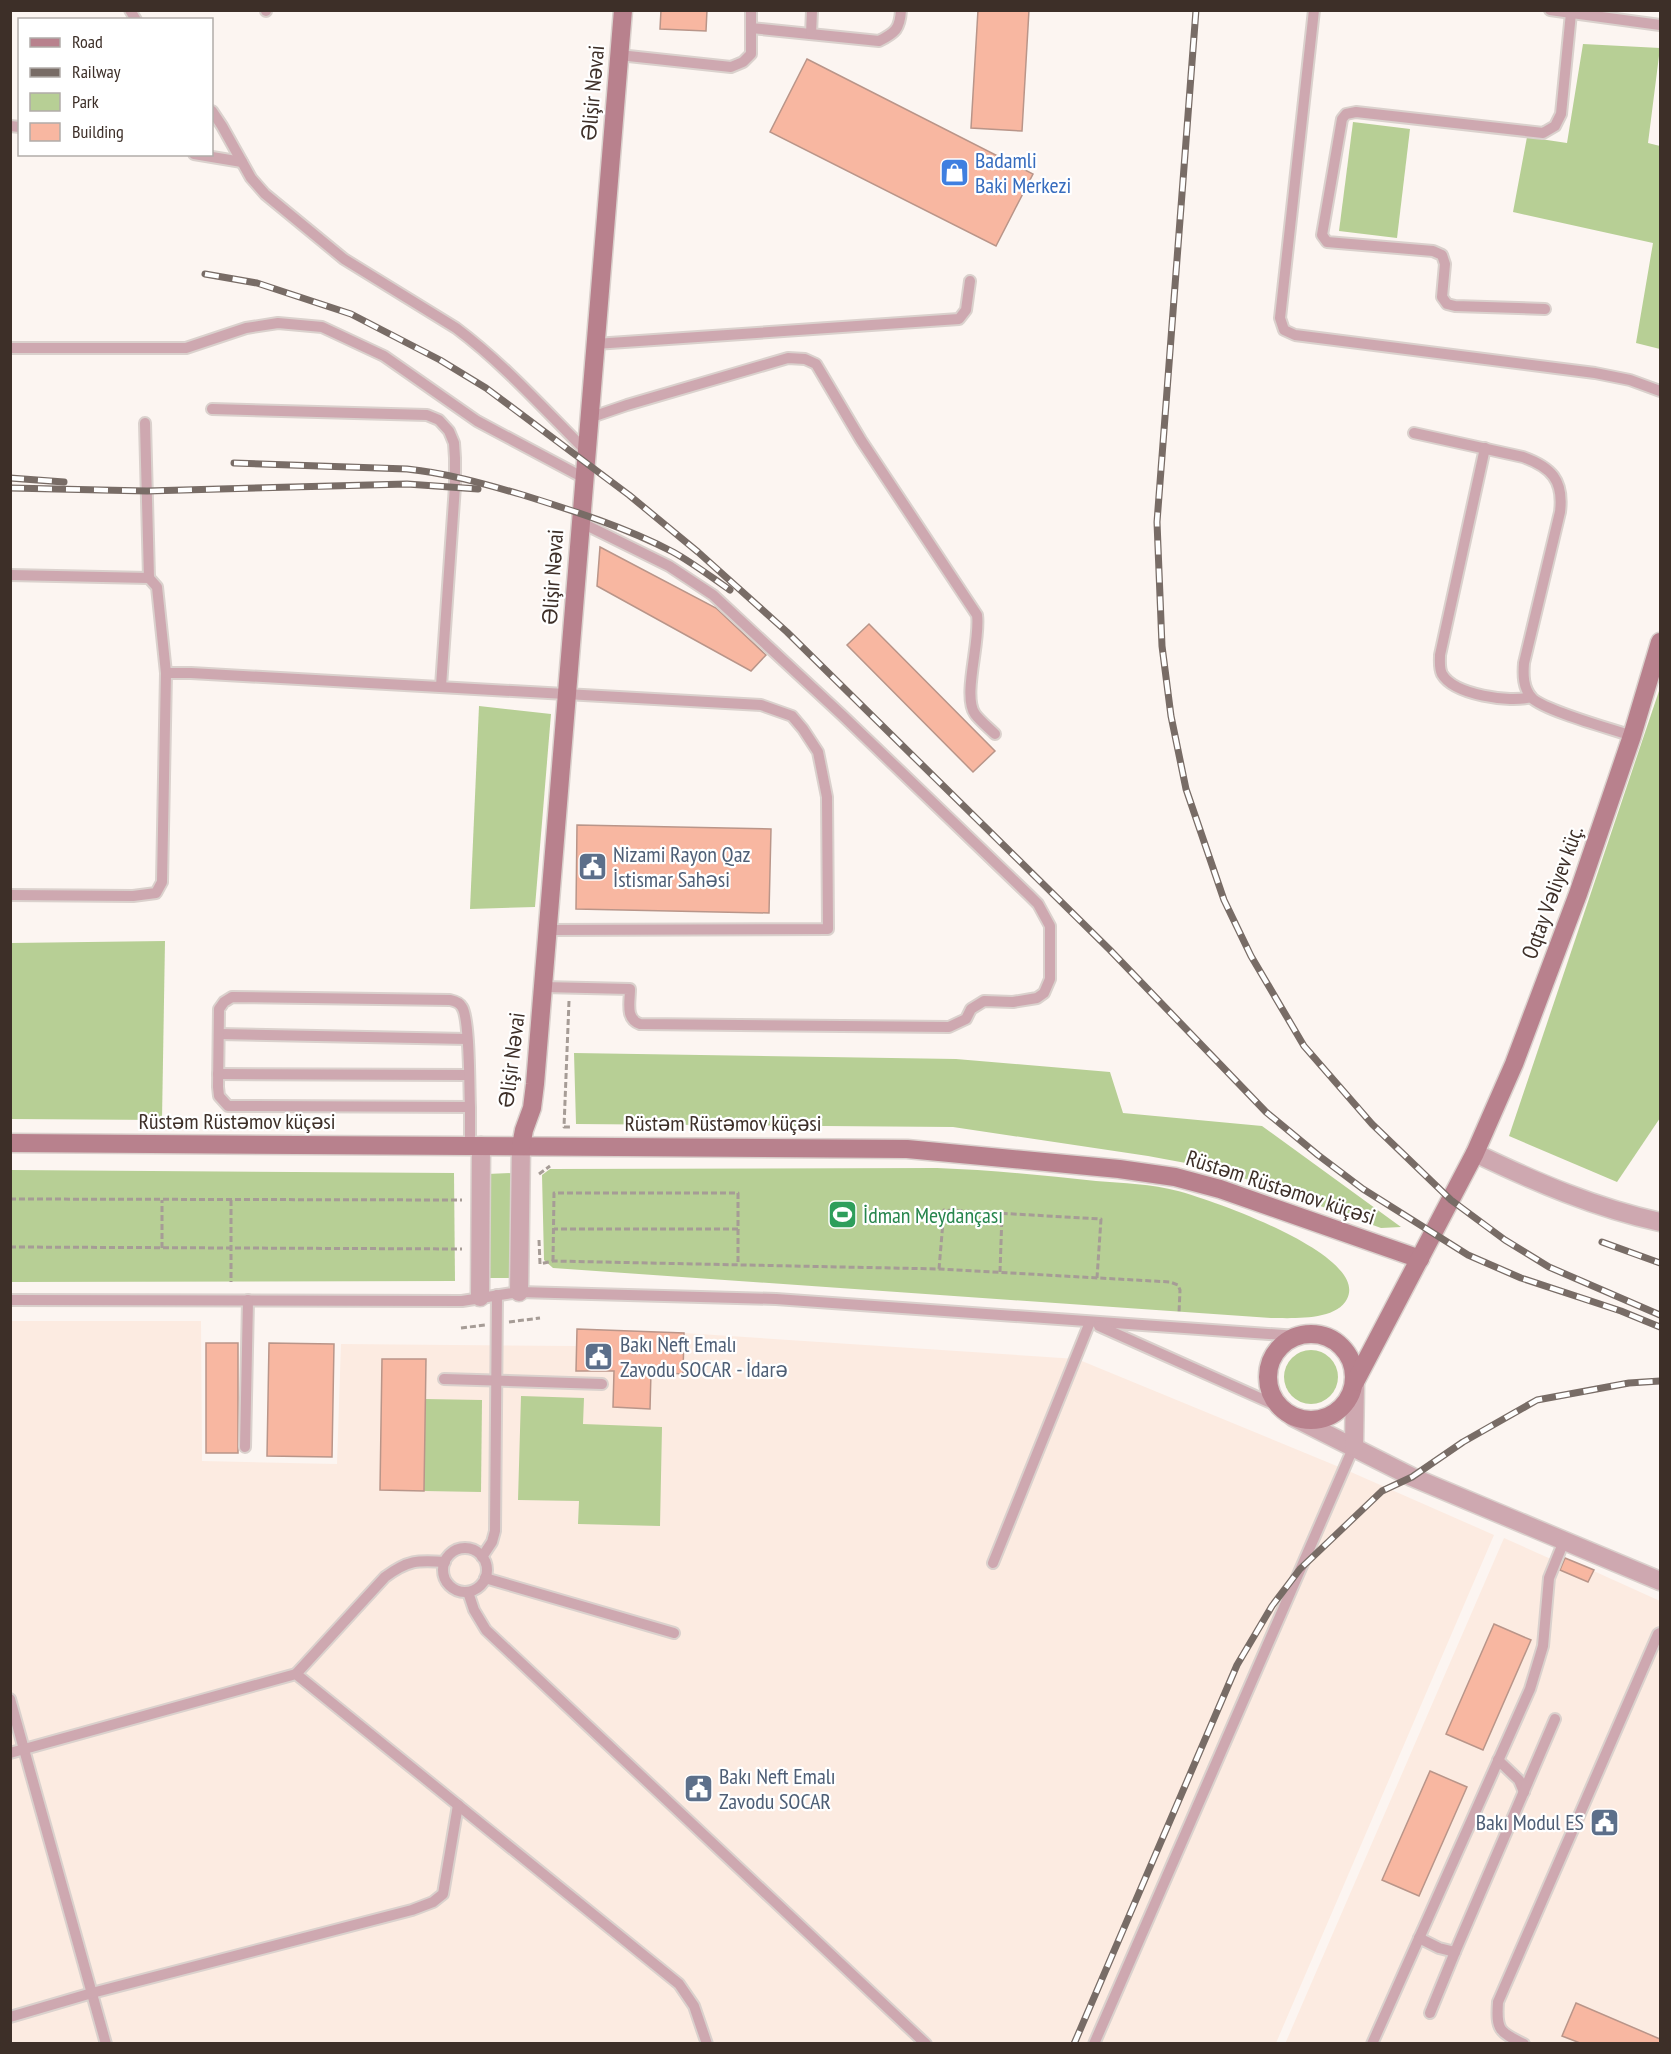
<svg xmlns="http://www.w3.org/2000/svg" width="1671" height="2054" font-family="'PT Sans Narrow',sans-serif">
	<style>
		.built { fill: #fcebe1 }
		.green { fill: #b7cf95 }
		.building { fill: #f8b7a1; stroke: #b99589; stroke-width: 1.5 }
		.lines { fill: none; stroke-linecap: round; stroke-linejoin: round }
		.lane-casing { stroke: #dad1cd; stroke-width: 14 }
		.street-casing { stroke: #dad1cd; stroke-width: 21 }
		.secondary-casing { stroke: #dad1cd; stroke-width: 21 }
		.path { stroke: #a69c96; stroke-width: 3; stroke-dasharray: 6 3; stroke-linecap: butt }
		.lane { stroke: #cea8b0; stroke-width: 10 }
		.street { stroke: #cea8b0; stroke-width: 18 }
		.secondary { stroke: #b8818d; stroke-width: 18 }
		.rail-casing { stroke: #786c66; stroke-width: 7 }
		.rail { stroke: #fff; stroke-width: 4.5; stroke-dasharray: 14; stroke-linecap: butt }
		.labels { text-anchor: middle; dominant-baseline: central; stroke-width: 4.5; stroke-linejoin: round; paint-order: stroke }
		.street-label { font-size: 22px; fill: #3d2f28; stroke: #fff }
		.shop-label { font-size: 22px; fill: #366cbe; stroke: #fff; text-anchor: start }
		.service-label { font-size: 22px; fill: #4e5e75; stroke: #fff; text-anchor: start }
		.leisure-label { font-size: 22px; fill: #27864d; stroke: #fff; text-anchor: start }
	</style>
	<rect width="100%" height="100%" fill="#fcf5f1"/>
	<!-- built -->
	<g class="built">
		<path d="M11,1321H201L202,1461L337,1464L341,1344L576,1346L577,1329L684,1333L1077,1359L1344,1469L1494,1535L1276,2043L11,2044Z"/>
		<path d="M1504,1538L1562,1564L1565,1558L1660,1601V2043L1285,2044Z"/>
	</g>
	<!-- green -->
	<g class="green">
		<path d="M1583,44L1660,48L1648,143L1660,146V349L1636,343L1653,243L1513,212L1527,137L1567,143Z"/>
		<path d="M1353,122L1410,129L1397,238L1339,231Z"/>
		<path d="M1660,688V1118L1617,1182L1509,1136Z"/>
		<path d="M479,706L551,714L535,907L470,909Z"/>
		<path d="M165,941L162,1120L11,1119V943Z"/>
		<path d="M574,1053L956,1059L1110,1072L1123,1113L1262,1126L1401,1227L1381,1228L1218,1169L1148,1156L953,1127L576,1124Z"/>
		<path d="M937,1168C990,1170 1043,1175 1096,1181C1123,1183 1152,1184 1178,1191C1208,1199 1370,1254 1347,1299C1336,1321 1292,1318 1271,1318L553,1268L544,1260L542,1175L550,1169Z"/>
		<path d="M11,1170L454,1173L455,1281L11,1282Z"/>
		<path d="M511,1173L510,1278H486L487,1174Z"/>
		<circle cx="1311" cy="1377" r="27"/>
		<path d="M521,1396L584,1398L583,1424L662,1427L660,1526L578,1524L579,1501L518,1500Z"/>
		<path d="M425,1399L482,1400L481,1492L424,1491Z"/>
	</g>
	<!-- building -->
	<g class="building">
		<path d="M661,10H707L706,31L660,29Z"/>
		<path d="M978,10H1029L1022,131L971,128Z"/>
		<path d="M807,59L1033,174L996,246L770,132Z"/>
		<path d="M600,547L716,608L766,655L751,671L597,586Z"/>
		<path d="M869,624L995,751L973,772L847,645Z"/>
		<path d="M577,825L771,829L769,913L576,909Z"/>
		<path d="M577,1329L684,1333L683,1374L651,1372L650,1409L613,1407L614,1371H576Z"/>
		<rect x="206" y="1343" width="32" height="110"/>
		<path d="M269,1343L334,1344L332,1457L267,1456Z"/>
		<path d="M382,1359H426L424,1491L380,1490Z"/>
		<path d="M1565,1558L1594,1570L1588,1582L1560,1570Z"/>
		<path d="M1494,1624L1531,1640L1483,1750L1446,1734Z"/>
		<path d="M1430,1771L1467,1787L1419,1896L1382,1880Z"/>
		<path d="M1576,2003L1660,2039V2043H1580L1562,2036Z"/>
	</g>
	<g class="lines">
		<defs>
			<g id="lane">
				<path d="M130,10L136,20"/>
				<path d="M1314,10L1280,318L1284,330L1295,335L1595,373L1630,380L1660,391"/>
				<path d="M1550,10L1660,25"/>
				<path d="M266,11V10"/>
				<path d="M751,28L879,41C895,33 900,29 901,10"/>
				<path d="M811,34L812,10"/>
				<path d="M619,55L731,67L743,62L751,54V10"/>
				<path d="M212,111L222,126L251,178L265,194L344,259L456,328C504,364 544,409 586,451"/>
				<path d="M10,126L20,127"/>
				<path d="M194,154L242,162"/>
				<path d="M1545,309L1455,306L1447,304L1442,297L1445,264L1442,255L1433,251L1327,242L1322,235L1342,119L1346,114L1356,112L1543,133L1555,126L1561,114L1571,13"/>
				<path d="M595,344L959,319L966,310L970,281"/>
				<path d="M10,348H186L246,328L278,323L322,327L384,356L477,421L584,478"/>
				<path d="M212,409L427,415L439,420L449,431L454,443L455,458V486L441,686"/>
				<path d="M589,418L627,405L788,358L805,359L816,364L861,440L977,615C981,640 962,696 975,714C980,721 989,728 995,734"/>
				<path d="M145,423L149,578"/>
				<path d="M1414,433L1523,457C1551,467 1564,480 1560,512L1524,663C1523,675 1523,688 1532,698C1545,711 1612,729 1632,736"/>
				<path d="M1485,448L1440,655C1440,661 1439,668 1442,674C1454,695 1510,703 1531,697"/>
				<path d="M10,575L149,578L157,587L166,673L162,882L156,893L133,896L10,895"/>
				<path d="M166,673H191L761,705L792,716L803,729L818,752L827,797L828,929L548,930"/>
				<path d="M543,987L630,989C630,1002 625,1019 640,1024L949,1027L966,1019L971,1009L984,1001L1013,1002L1037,998L1044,993L1050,979V926L1038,904L1029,895L842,715L713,595L669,566L580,522"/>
				<path d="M219,1034L467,1039"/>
				<path d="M218,1074L468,1075"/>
				<path d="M470,1146V1107L228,1106L219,1096L218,1087L219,1009L224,1002L232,997L450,1000C455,1001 460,1003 462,1007C470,1019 469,1088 470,1107"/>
				<path d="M10,1300L462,1301L519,1292L776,1299L1298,1336"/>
				<path d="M1099,1326L1280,1407"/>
				<path d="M444,1379L602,1384"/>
				<path d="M245,1447L248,1300"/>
				<circle cx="465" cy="1570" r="22"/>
				<path d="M482,1557L492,1542L495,1531L497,1295"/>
				<path d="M993,1563L1090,1322"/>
				<path d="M485,1578L674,1633"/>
				<path d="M468,1592L474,1610L486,1630L926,2044"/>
				<path d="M296,1674L385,1577C408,1560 417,1560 445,1562"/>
				<path d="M10,1699L106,2044"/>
				<path d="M10,1753L296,1674L679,1984L694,2006L707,2044"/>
				<path d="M1498,1760L1519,1780L1524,1792"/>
				<path d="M1419,1938L1439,1948L1455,1952L1555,1719"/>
				<path d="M1430,2013L1455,1952"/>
				<path d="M10,2017L92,1993L412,1910L433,1902L443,1894L458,1805"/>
				<path d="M1094,2044L1354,1446"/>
				<path d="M1372,2044L1530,1689L1543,1646L1549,1578L1564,1541"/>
				<path d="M1524,2044C1499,2032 1496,2030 1498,2002L1658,1634L1660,1633"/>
			</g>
			<g id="street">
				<path d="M1475,1153C1535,1182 1596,1208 1660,1222"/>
				<path d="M519,1292L521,1146"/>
				<path d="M480,1297L481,1146"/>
				<path d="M1293,1417L1412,1477L1660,1581"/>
				<path d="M1354,1446L1355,1382"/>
			</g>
			<g id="secondary">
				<path d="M10,1143L907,1149L1119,1169L1175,1177L1220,1189L1420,1259"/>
				<path d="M521,1146L524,1130L532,1108L535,1084L623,10"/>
				<circle cx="1311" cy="1377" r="43"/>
				<path d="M1355,1382L1475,1153L1514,1064L1578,894L1632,736L1660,642"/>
			</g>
		</defs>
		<!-- lane casing -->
		<use href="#lane" class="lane-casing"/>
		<!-- street casing -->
		<use href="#street" class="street-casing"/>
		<!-- secondary casing -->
		<use href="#secondary" class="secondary-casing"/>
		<!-- path -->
		<g class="path">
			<path d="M569,1001L564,1127H570"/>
			<path d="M539,1174L550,1166"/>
			<path d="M10,1199L462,1200"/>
			<path d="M231,1200V1282"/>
			<path d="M738,1229V1265"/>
			<path d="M539,1240L540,1264L553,1261L939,1269L1170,1282L1178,1285L1180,1290L1179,1313"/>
			<path d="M10,1247L462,1249"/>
			<path d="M162,1248V1200"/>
			<path d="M553,1261L554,1193H738V1229H554"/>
			<path d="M939,1269L944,1210L1101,1219L1097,1278"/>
			<path d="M1000,1272L1002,1214"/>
			<path d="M509,1322L540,1318"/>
			<path d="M461,1328L485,1325"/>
		</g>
		<!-- lane -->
		<use href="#lane" class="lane"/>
		<!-- street -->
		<use href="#street" class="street"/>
		<!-- secondary -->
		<use href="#secondary" class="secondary"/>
		<defs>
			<g id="rail">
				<path d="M1196,10L1157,522L1162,646L1171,716L1186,789L1224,900L1251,956L1304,1046L1372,1124L1451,1200L1505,1240L1549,1267L1660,1315"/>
				<path d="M205,274L257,283L351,314L440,360L486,388L629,495L698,552L787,632L1110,950L1266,1112L1318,1155L1363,1189L1468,1255L1521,1278L1621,1311L1660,1327"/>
				<path d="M234,463L407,469C447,473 485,484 523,495C574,511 625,527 673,552C693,563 711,577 730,590"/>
				<path d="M10,478L64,482"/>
				<path d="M10,488L147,491L407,484L478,489"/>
				<path d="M1602,1242L1660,1263"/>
				<path d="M1074,2044L1237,1665L1272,1606L1300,1569L1382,1491L1412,1477L1463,1442L1537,1400L1629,1383L1660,1381"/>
			</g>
		</defs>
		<!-- rail casing -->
		<use href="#rail" class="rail-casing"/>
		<!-- rail -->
		<use href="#rail" class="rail"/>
	</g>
	<!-- icons -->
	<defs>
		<symbol id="shop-square" viewBox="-11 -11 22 22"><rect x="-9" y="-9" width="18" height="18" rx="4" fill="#3f7fe0" stroke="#fff"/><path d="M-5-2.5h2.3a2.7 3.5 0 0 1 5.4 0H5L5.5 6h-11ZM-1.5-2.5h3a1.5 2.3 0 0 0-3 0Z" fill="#fff"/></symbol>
		<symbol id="civic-square" viewBox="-11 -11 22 22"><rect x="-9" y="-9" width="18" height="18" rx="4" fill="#5c6f8a" stroke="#fff"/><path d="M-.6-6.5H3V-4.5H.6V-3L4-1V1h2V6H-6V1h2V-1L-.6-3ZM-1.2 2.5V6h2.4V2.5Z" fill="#fff"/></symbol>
		<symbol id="stadium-square" viewBox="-11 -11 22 22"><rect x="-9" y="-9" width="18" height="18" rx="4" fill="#2e9e5b" stroke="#fff"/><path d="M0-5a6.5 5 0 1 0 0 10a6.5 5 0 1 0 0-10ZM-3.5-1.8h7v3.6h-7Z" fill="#fff"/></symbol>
	</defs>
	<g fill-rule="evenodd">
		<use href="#shop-square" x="938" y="156" width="33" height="33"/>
		<use href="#civic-square" x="576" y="850" width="33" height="33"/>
		<use href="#stadium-square" x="826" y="1198" width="33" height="33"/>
		<use href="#civic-square" x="582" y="1340" width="33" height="33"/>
		<use href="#civic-square" x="682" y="1772" width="33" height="33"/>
		<use href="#civic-square" x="1588" y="1806" width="33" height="33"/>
	</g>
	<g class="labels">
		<!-- street labels -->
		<g class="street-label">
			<text transform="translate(592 93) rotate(-85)">Əlişir Nəvai</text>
			<text transform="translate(552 577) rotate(-86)">Əlişir Nəvai</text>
			<text transform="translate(1552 892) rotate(-70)">Oqtay Vəliyev küç.</text>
			<text transform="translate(511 1060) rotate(-83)">Əlişir Nəvai</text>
			<text x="237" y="1121">Rüstəm Rüstəmov küçəsi</text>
			<text x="723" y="1123">Rüstəm Rüstəmov küçəsi</text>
			<text transform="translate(1281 1187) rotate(18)">Rüstəm Rüstəmov küçəsi</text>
		</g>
		<!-- shop labels -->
		<g class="shop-label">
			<text x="975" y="160">Badamli<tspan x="975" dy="25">Baki Merkezi</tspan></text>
		</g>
		<!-- service labels -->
		<g class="service-label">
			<text x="613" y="854">Nizami Rayon Qaz<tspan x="613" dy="25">İstismar Sahəsi</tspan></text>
			<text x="620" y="1344">Bakı Neft Emalı<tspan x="620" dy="25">Zavodu SOCAR - İdarə</tspan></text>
			<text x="719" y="1776">Bakı Neft Emalı<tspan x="719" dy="25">Zavodu SOCAR</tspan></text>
			<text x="1584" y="1822" text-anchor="end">Bakı Modul ES</text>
		</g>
		<!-- leisure labels -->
		<g class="leisure-label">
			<text x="863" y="1215">İdman Meydançası</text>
		</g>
	</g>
	<!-- border -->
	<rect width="1671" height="2054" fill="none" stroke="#3d2f28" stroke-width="24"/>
	<!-- legend -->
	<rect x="18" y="18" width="195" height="138" fill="#ffffff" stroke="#b1aca9" stroke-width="1.5"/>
	<rect x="30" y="38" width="30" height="9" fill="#b8818d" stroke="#b1aca9" stroke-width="1.5"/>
	<text x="72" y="48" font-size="18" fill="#3d2f28">Road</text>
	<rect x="30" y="68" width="30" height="9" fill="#786c66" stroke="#b1aca9" stroke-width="1.5"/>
	<text x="72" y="78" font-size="18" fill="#3d2f28">Railway</text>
	<rect x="30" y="93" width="30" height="18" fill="#b7cf95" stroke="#b1aca9" stroke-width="1.5"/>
	<text x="72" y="108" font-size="18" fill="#3d2f28">Park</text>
	<rect x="30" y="123" width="30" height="18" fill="#f8b7a1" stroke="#b1aca9" stroke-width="1.5"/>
	<text x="72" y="138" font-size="18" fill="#3d2f28">Building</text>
</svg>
